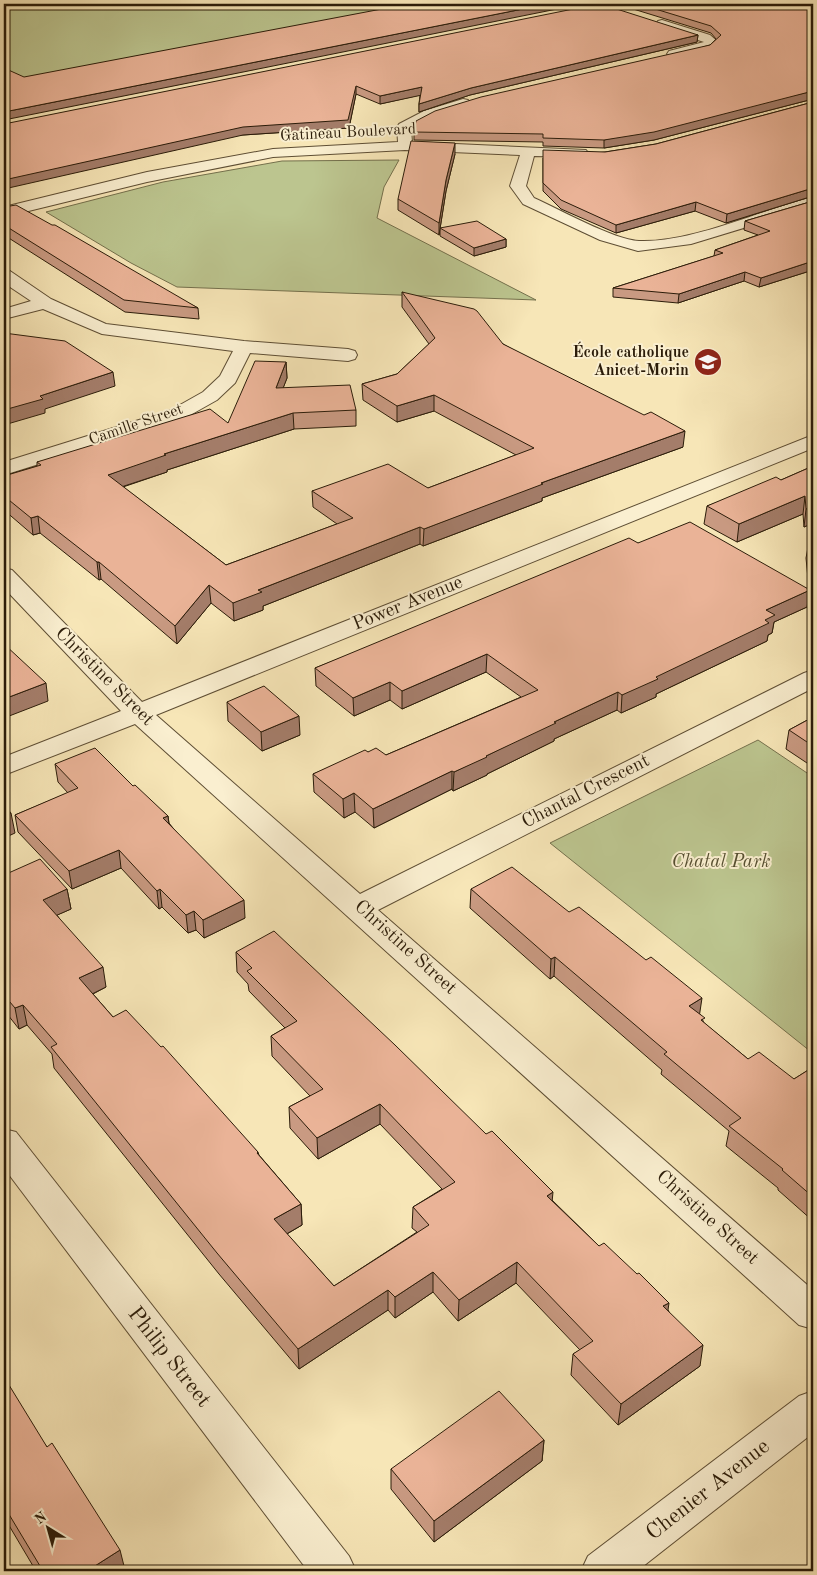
<svg xmlns="http://www.w3.org/2000/svg" width="817" height="1575" font-family="'Old Standard TT',serif">
	<style>
		.green { fill: #bcc58f; stroke: #74704c }
		.lines { fill: none; stroke-linecap: round; stroke-linejoin: round }
		.minor-casing { stroke: #5e4e34; stroke-width: 2 }
		.minor { fill: #faefd0; fill-rule: evenodd }
		.wall { fill: #c99a82; stroke: #2b1c09 }
		.shaded-wall { fill: #a47d6a; stroke: #2b1c09 }
		.building { fill: #eab397; stroke: #2b1c09 }
		.labels { text-anchor: middle; dominant-baseline: central; stroke-width: 4; stroke-linejoin: round; paint-order: stroke }
		.far-street-label { font-size: 16px; fill: #2b1c09; stroke: #faefd0 }
		.far-poi-label { font-size: 16px; font-weight: bold; fill: #2b1c09; stroke: #faefd0; text-anchor: end }
		.street-label { font-size: 19px; fill: #2b1c09; stroke: #faefd0 }
		.park-label { font-size: 19px; font-style: italic; fill: #564f31; stroke: #faefd0 }
		.near-street-label { font-size: 22px; fill: #2b1c09; stroke: #faefd0 }
	</style>
	<rect width="100%" height="100%" fill="#f7e6b7"/>
	<filter id="stains"><feTurbulence type="fractalNoise" baseFrequency=".004" numOctaves="4"/><feColorMatrix values="0 0 0 0 .2 0 0 0 0 .09 0 0 0 0 .02 0 0 0 .5 -.17"/></filter>
	<radialGradient id="worn" r=".72"><stop offset=".6" stop-color="#630" stop-opacity="0"/><stop offset="1" stop-color="#630" stop-opacity=".3"/></radialGradient>
	<!-- green -->
	<g class="green">
		<path d="M4,4H450L26,82L4,71Z"/>
		<path d="M399,160L384,187L377,218L536,300L177,287L131,263L46,212L163,182L282,161Z"/>
		<path d="M758,740L813,777V1049L810,1051L550,843Z"/>
	</g>
	<g class="lines">
		<defs>
			<g id="minor">
				<path d="M662,20L710,35L718,42L709,50L673,58L669,57L667,54L669,51L704,42L658,27L656,24L658,21Z"/>
				<path d="M463,99L468,100L470,103L468,106L434,117L411,129L412,142L586,150L588,153L586,156L581,157L534,156L526,186L534,198C559,209 614,240 639,241C692,243 761,210 813,197V207L691,244L638,251L600,240L523,204L510,186L520,155L405,150L273,157L147,182L4,217V207L147,172L273,149L398,142L397,127L399,124L424,111Z"/>
				<path d="M4,270L10,271L51,299L106,324L244,341L348,349L355,351L357,355L355,359L348,361L250,353L235,383L217,400L185,418L4,475V462L171,410L203,392L220,376L233,351L102,334L43,309L4,319V309L31,301L4,283Z"/>
				<path d="M813,435V448L156,715L360,894L804,673L813,670V688L378,910L813,1290V1329L799,1325L135,724L4,775V757L121,711L4,588V568L12,570L142,702Z"/>
				<path d="M4,1129L16,1132L349,1556L356,1571H308L4,1168Z"/>
				<path d="M813,1391V1433L637,1571H581L588,1556L799,1396Z"/>
			</g>
		</defs>
		<!-- minor casing -->
		<use href="#minor" class="minor-casing"/>
		<!-- minor -->
		<use href="#minor" class="minor"/>
	</g>
	<!-- wall -->
	<g class="wall">
		<path d="M617,4H813V99L654,140L604,148L543,146V142L414,140V132L710,45L716,39L711,33Z"/>
		<path d="M698,35L697,42L470,95L419,112V104L420,95L380,104L356,94L349,128L243,135L4,124Z"/>
		<path d="M813,102V196L726,223L695,211L616,233L561,209L543,191V158L605,152L656,144Z"/>
		<path d="M455,154L446,191L439,235L398,210V199Z"/>
		<path d="M813,201V270L759,287L744,281L678,303L613,297V288L714,256L715,250L758,235L744,230L745,221Z"/>
		<path d="M4,207L198,308L199,319L125,312L4,235Z"/>
		<path d="M440,228L506,239V247L474,256L440,236Z"/>
		<path d="M402,292L503,344L683,447L542,498V501L423,546L420,544L263,606V610L234,621L211,603L177,644L101,579L99,580L40,533L33,535L4,510V476L37,466V462L228,423L286,362L287,378L283,388L356,410V426L294,429L167,470V472L123,487L226,565L337,524L313,507L312,491L428,488L516,455L434,411L397,422L363,400L362,384L397,374L429,344L402,307Z"/>
		<path d="M813,466V523L804,527L803,514L737,542L704,524L707,506L781,480Z"/>
		<path d="M809,542L813,543V605L810,606L809,595L807,607L774,622L772,633L768,635L767,641L656,694V697L621,713L617,710L554,739V741L487,774V775L453,791L452,789L374,828L355,812L344,818L314,792L313,774L368,752L386,755L521,697L486,672L402,709L390,700L354,716L316,686L315,668L638,543L809,589L806,558Z"/>
		<path d="M227,702L300,735L262,751L228,721Z"/>
		<path d="M813,717V767L786,749L789,730Z"/>
		<path d="M55,764L133,786L168,816L169,823L245,918L204,938L196,930L188,933L162,907L159,909L121,868L72,889L18,832L15,815L68,793L58,782Z"/>
		<path d="M4,875L67,889L71,909L57,915L106,987L93,994L113,1017L258,1152L259,1155L301,1204L302,1225L287,1234L334,1286L417,1232L412,1228L413,1207L442,1189L380,1124L318,1159L290,1128L289,1107L310,1096L272,1056L271,1036L285,1028L249,991L248,984L237,972L236,952L552,1200L599,1246L668,1310L700,1366L618,1425L571,1375L573,1354L580,1350L516,1283L458,1321L433,1292L395,1318L388,1310L299,1369L219,1274L54,1068L52,1054L27,1025L19,1029L4,1010Z"/>
		<path d="M471,889L700,1014L704,1023L748,1059L794,1079L813,1067V1221L778,1190V1188L726,1146L729,1131L661,1074L662,1070L554,976L550,979L470,908Z"/>
		<path d="M4,1389L47,1447L125,1570L123,1571H36L4,1517Z"/>
		<path d="M544,1440L542,1461L434,1542L391,1489V1469Z"/>
	</g>
	<!-- shaded-wall -->
	<g class="shaded-wall">
		<path d="M548,4H582L4,120V112Z"/>
		<path d="M698,35L697,42L470,95L419,112V104L471,88Z"/>
		<path d="M356,86V94L349,128L243,135L4,189V180Z"/>
		<path d="M422,87V95L380,104V96Z"/>
		<path d="M813,91V99L654,140L604,148V140Z"/>
		<path d="M455,143V154L446,191L439,235V223L446,180Z"/>
		<path d="M813,188V196L726,223L727,214Z"/>
		<path d="M696,202L695,211L616,233V225Z"/>
		<path d="M506,239V247L474,256V248Z"/>
		<path d="M813,261V270L759,287L761,278Z"/>
		<path d="M745,272L744,281L678,303L679,294Z"/>
		<path d="M286,362L287,378L277,404L276,388Z"/>
		<path d="M113,372L115,386L45,409V413L4,425V410L40,396Z"/>
		<path d="M434,395V411L397,422V406Z"/>
		<path d="M293,413L294,429L167,470V472L109,491L108,475L164,454Z"/>
		<path d="M685,431L683,447L542,498V501L423,546L424,529L541,483Z"/>
		<path d="M805,496L803,514L737,542L739,524Z"/>
		<path d="M813,506V523L804,527L806,509Z"/>
		<path d="M38,516L40,533L33,535L31,518Z"/>
		<path d="M420,527V544L263,606V610L234,621L233,603L258,590Z"/>
		<path d="M97,562H99L101,579L99,580Z"/>
		<path d="M209,585L211,603L177,644L175,626Z"/>
		<path d="M813,589V605L810,606L813,590Z"/>
		<path d="M810,590L807,607L774,622L772,633L768,635L767,641L656,694V697L621,713L622,695L766,610Z"/>
		<path d="M487,654L486,672L402,709V691Z"/>
		<path d="M390,682V700L354,716L353,698Z"/>
		<path d="M46,683L48,701L4,718V699Z"/>
		<path d="M618,692L617,710L554,739V741L487,774V775L453,791L454,772L554,722Z"/>
		<path d="M299,716L300,735L262,751L261,732Z"/>
		<path d="M452,771V789L374,828L373,809Z"/>
		<path d="M354,793L355,812L344,818L343,799Z"/>
		<path d="M11,813L15,833L4,838V816Z"/>
		<path d="M168,816L170,834L163,818Z"/>
		<path d="M119,850L121,868L72,889L69,871Z"/>
		<path d="M67,889L71,909L46,920L43,900Z"/>
		<path d="M160,889L162,907L159,909L157,891Z"/>
		<path d="M244,900L245,918L204,938L203,920Z"/>
		<path d="M194,911L196,930L188,933L186,915Z"/>
		<path d="M555,957L554,976L550,979L551,959Z"/>
		<path d="M103,967L106,987L82,999L79,978Z"/>
		<path d="M702,998L699,1018L689,1006Z"/>
		<path d="M23,1005L27,1025L19,1029L15,1008Z"/>
		<path d="M380,1104V1124L318,1159L317,1138Z"/>
		<path d="M553,1192L551,1213L547,1196Z"/>
		<path d="M301,1204L302,1225L276,1240L274,1219Z"/>
		<path d="M517,1262L516,1283L458,1321L459,1300Z"/>
		<path d="M433,1272V1292L395,1318V1297Z"/>
		<path d="M388,1290V1310L299,1369L298,1349Z"/>
		<path d="M669,1303L666,1324L663,1306Z"/>
		<path d="M703,1345L700,1366L618,1425L621,1404Z"/>
		<path d="M544,1440L542,1461L434,1542V1521Z"/>
		<path d="M120,1550L125,1570L123,1571H87Z"/>
	</g>
	<!-- building -->
	<g class="building">
		<path d="M408,4H417L426,7L442,4H548L4,112V68L24,77Z"/>
		<path d="M598,4H601L698,35L471,88L419,104L422,87L380,96L356,86L348,120L243,127L4,180V124Z"/>
		<path d="M639,4H813V91L654,132L604,140L543,138V134L414,132L416,121L435,111L481,97L710,45L721,35L711,26Z"/>
		<path d="M813,102V188L727,214L696,202L616,225L561,200L543,183V150L605,152L656,144Z"/>
		<path d="M411,141L455,143L446,180L439,223L398,199Z"/>
		<path d="M813,201V261L761,278L745,272L679,294L613,288L723,253L715,250L770,231L745,221Z"/>
		<path d="M16,205L52,225H55L198,308L124,300L4,225V207Z"/>
		<path d="M477,221L506,239L474,248L440,228Z"/>
		<path d="M402,292L474,309L477,311L503,344L644,415L651,412L685,431L541,483L543,484L424,529L420,527L258,590L262,592L233,603L209,585L175,626L99,562H97L38,516L31,518L4,496V476L41,465L37,462L210,409L228,423L255,361L286,362L276,388L350,385L356,410L293,413L164,454L166,455L108,475L226,565L353,518L312,491L388,464L428,488L534,448L434,395L397,406L362,384L397,374L435,338Z"/>
		<path d="M4,333L65,341L113,372L40,396L43,399L4,410Z"/>
		<path d="M813,466V506L806,509L805,496L739,524L707,506L776,477L781,480Z"/>
		<path d="M690,522L810,590L766,610L775,615L765,620L769,623L656,677L658,679L622,695L618,692L554,722L556,723L486,756L487,757L454,772L452,771L373,809L354,793L343,799L313,774L365,750L368,752L376,748L386,755L538,690L487,654L402,691L390,682L353,698L315,668L629,538L638,543Z"/>
		<path d="M809,542L813,543V590Z"/>
		<path d="M4,644L46,683L4,699Z"/>
		<path d="M264,686L299,716L261,732L227,702Z"/>
		<path d="M813,717V746L789,730Z"/>
		<path d="M95,748L133,786L135,785L168,816L163,818L244,900L203,920L194,911L186,915L160,889L157,891L119,850L69,871L15,815L78,788L55,764Z"/>
		<path d="M4,805L11,813L4,816Z"/>
		<path d="M40,859L67,889L43,900L103,967L79,978L113,1017L126,1010L161,1047L163,1046L258,1152L257,1153L301,1204L274,1219L334,1286L429,1225L413,1207L455,1182L380,1104L317,1138L289,1107L323,1089L271,1036L297,1021L247,971L252,968L236,952L274,931L395,1045L486,1134L492,1131L553,1192L547,1196L599,1246L604,1243L637,1274L639,1273L669,1303L663,1306L703,1345L621,1404L573,1354L593,1341L517,1262L459,1300L433,1272L395,1297L388,1290L298,1349L217,1253L51,1047L57,1044L23,1005L15,1008L4,995V875Z"/>
		<path d="M512,867L569,912L579,907L646,960L651,957L702,998L689,1006L705,1018L701,1020L748,1059L759,1052L794,1079L813,1067V1197L782,1170L783,1169L729,1126L741,1118L664,1054L667,1052L555,957L551,959L471,889Z"/>
		<path d="M9,1385L47,1447L52,1443L120,1550L87,1571H43L4,1506V1389Z"/>
		<path d="M499,1391L544,1440L434,1521L391,1469Z"/>
	</g>
	<!-- icons -->
	<defs>
		<symbol id="school-disc" viewBox="-11 -11 22 22"><circle r="9.5" fill="#8f2418" stroke="#faefd0"/><path d="M0-5L7-2L0 1L-7-2ZM-4 1L0 2.5L4 1V4Q0 6-4 4Z" fill="#fff"/></symbol>
	</defs>
	<g fill-rule="evenodd">
		<use href="#school-disc" x="692" y="346" width="32" height="32"/>
	</g>
	<g class="labels">
		<!-- far-street labels -->
		<g class="far-street-label">
			<text transform="translate(348 133) rotate(-3)">Gatineau Boulevard</text>
			<text transform="translate(136 425) rotate(-19)">Camille Street</text>
		</g>
		<!-- far-poi labels -->
		<g class="far-poi-label">
			<text x="689" y="353">École catholique<tspan x="689" dy="18">Anicet-Morin</tspan></text>
		</g>
		<!-- street labels -->
		<g class="street-label">
			<text transform="translate(408 604) rotate(-22)">Power Avenue</text>
			<text transform="translate(104 677) rotate(45)">Christine Street</text>
			<text transform="translate(586 792) rotate(-27)">Chantal Crescent</text>
			<text transform="translate(405 948) rotate(42)">Christine Street</text>
			<text transform="translate(707 1218) rotate(42)">Christine Street</text>
		</g>
		<!-- park labels -->
		<g class="park-label">
			<text x="721" y="862">Chatal Park</text>
		</g>
		<!-- near-street labels -->
		<g class="near-street-label">
			<text transform="translate(169 1357) rotate(52)">Philip Street</text>
			<text transform="translate(708 1490) rotate(-38)">Chenier Avenue</text>
		</g>
	</g>
	<!-- margin -->
	<rect width="817" height="1575" fill="none" stroke="#f7e6b7" stroke-width="20"/>
	<rect x="5" y="5" width="807" height="1565" fill="none" stroke="#2b1c09" stroke-width="2.5"/>
	<rect x="10" y="10" width="797" height="1555" fill="none" stroke="#2b1c09"/>
	<!-- north arrow -->
	<g transform="translate(48 1528) rotate(323)" stroke="#faefd0" stroke-width="4" paint-order="stroke">
	<path d="M0-4L9 19L0 12L-9 19Z" fill="#2b1c09"/>
	<text y="-8" font-size="14" font-weight="bold" text-anchor="middle" fill="#2b1c09">N</text>
	</g>
	<rect width="100%" height="100%" filter="url(#stains)"/>
	<rect width="100%" height="100%" fill="url(#worn)"/>
</svg>
